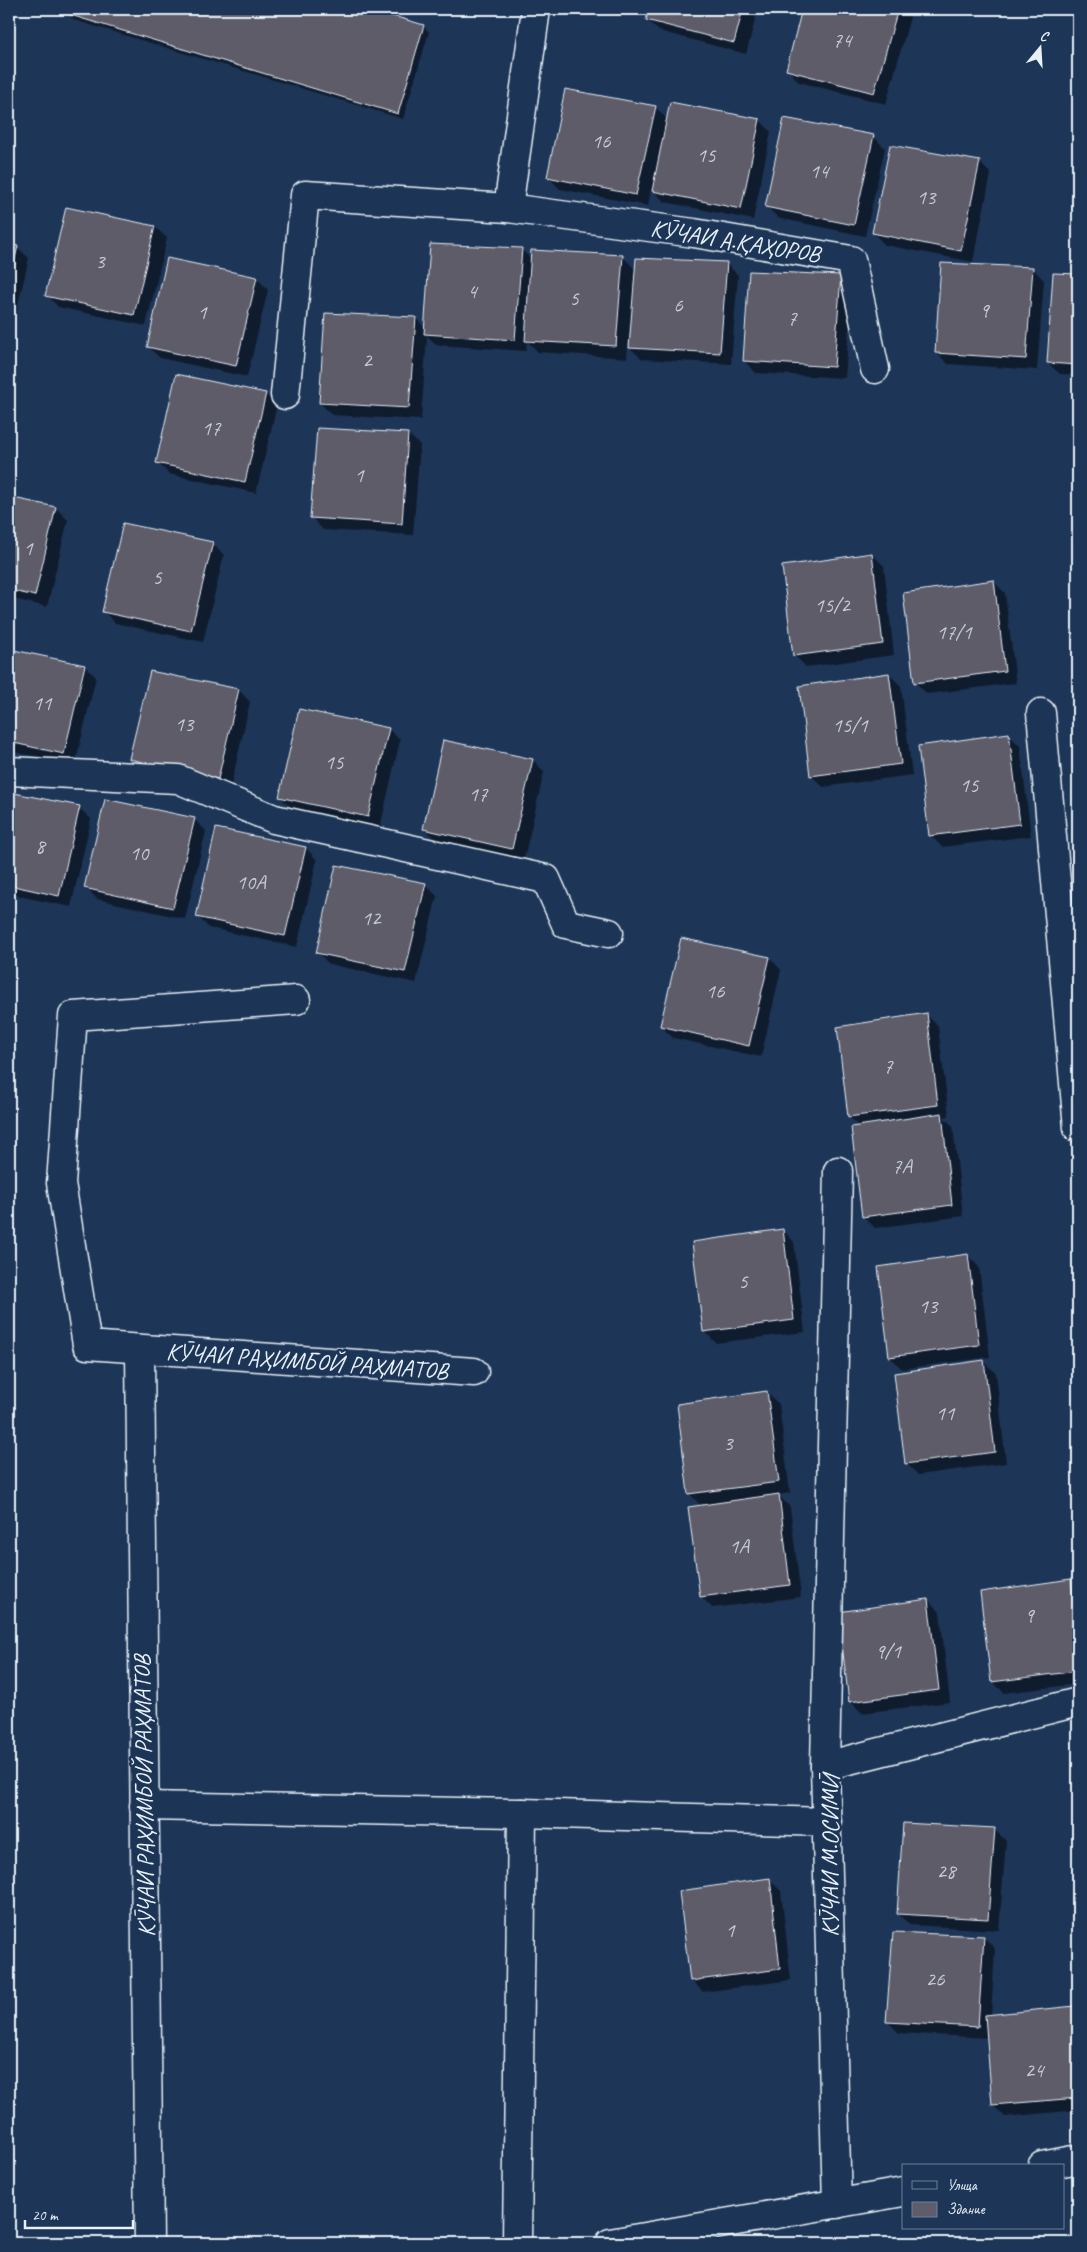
<svg xmlns="http://www.w3.org/2000/svg" width="1087" height="2252" font-family="Caveat,sans-serif">
	<style>
		.shadow { fill: #0007 }
		.building { fill: #5f5c6b; stroke: #e8f1f8 }
		.lines { fill: none; stroke-linecap: round; stroke-linejoin: round }
		.minor-casing { stroke: #e8f1f8; stroke-width: 31 }
		.minor { stroke: #1d3557; stroke-width: 28 }
		.labels { text-anchor: middle; dominant-baseline: central; stroke-width: 5; stroke-linejoin: round; paint-order: stroke }
		.number-label { font-size: 21px; fill: #c6ccd5 }
		.street-label { font-size: 24px; fill: #e8f1f8; stroke: #1d3557 }
	</style>
	<rect width="100%" height="100%" fill="#1d3557"/>
	<filter id="ink" filterUnits="userSpaceOnUse"><feTurbulence type="fractalNoise" baseFrequency=".02" numOctaves="2"/><feDisplacementMap in="SourceGraphic" scale="10" xChannelSelector="R" yChannelSelector="G"/><feConvolveMatrix kernelMatrix="1 2 1 2 8 2 1 2 1" color-interpolation-filters="sRGB"/></filter>
	<g filter="url(#ink)">
		<!-- shadow -->
		<g class="shadow">
			<path d="M70,9H365L423,26L429,32L403,119L74,20L68,14Z"/>
			<path d="M650,9H758L746,54L659,31L647,20Z"/>
			<path d="M804,9H901L910,17L886,104L799,82L788,70Z"/>
			<path d="M655,107L668,120H760L771,132L753,220L665,202L651,189L648,206L560,189L548,177Z"/>
			<path d="M873,136L885,148L865,236L778,218L766,206Z"/>
			<path d="M979,162L991,174L973,262L885,245L873,233Z"/>
			<path d="M66,209L155,227L167,238L146,326L58,307L47,295Z"/>
			<path d="M9,245L17,247L29,258L9,343Z"/>
			<path d="M521,249L532,260L622,256L636,270L726,263L738,275L731,364L642,359L630,348L633,307H631L627,358L538,352L527,341L526,351L437,345L427,336L421,420L332,415L320,403L416,318L425,328Z"/>
			<path d="M1032,268L1044,280L1037,370L948,364L936,352Z"/>
			<path d="M1055,274L1078,275V375L1060,374L1048,363Z"/>
			<path d="M840,277L852,288L845,378L756,373L744,361Z"/>
			<path d="M257,278L268,290L247,377L160,358L148,347Z"/>
			<path d="M266,394L277,405L256,493L169,474L157,462Z"/>
			<path d="M408,434L420,445L413,535L323,530L312,518Z"/>
			<path d="M9,498L56,508L68,520L47,607L9,598Z"/>
			<path d="M212,543L224,555L203,642L115,623L103,611Z"/>
			<path d="M872,554L884,566L894,655L806,667L794,655Z"/>
			<path d="M993,581L1005,593L1016,683L927,694L916,683Z"/>
			<path d="M9,650L84,666L96,677L75,765L9,751Z"/>
			<path d="M889,674L901,686L912,775L823,787L811,775Z"/>
			<path d="M239,690L250,702L230,790L142,770L130,759Z"/>
			<path d="M388,729L400,740L380,828L292,808L280,797Z"/>
			<path d="M1008,734L1020,746L1031,836L942,847L930,835Z"/>
			<path d="M533,760L544,772L524,859L436,840L424,829Z"/>
			<path d="M9,793L79,808L91,819L71,907L9,894Z"/>
			<path d="M194,819L206,831L185,919L97,899L86,888Z"/>
			<path d="M217,830L306,848L317,860L297,947L209,928L197,916Z"/>
			<path d="M425,884L437,896L416,983L329,964L317,952Z"/>
			<path d="M770,958L781,970L761,1057L673,1038L661,1026Z"/>
			<path d="M927,1015L938,1026L949,1116L943,1117L953,1126L963,1216L875,1228L863,1216L859,1127L849,1116Z"/>
			<path d="M783,1230L794,1242L805,1332L716,1343L705,1332L694,1243Z"/>
			<path d="M967,1255L979,1267L990,1357L902,1369L890,1357L879,1268Z"/>
			<path d="M984,1362L996,1373L1006,1463L918,1475L906,1463Z"/>
			<path d="M767,1393L779,1404L790,1493L778,1495L790,1507L801,1597L712,1608L701,1596L702,1507L689,1493Z"/>
			<path d="M1071,1580L1078,1588V1684L1004,1693L993,1682Z"/>
			<path d="M928,1600L940,1612L950,1702L862,1713L850,1701Z"/>
			<path d="M994,1829L1006,1841L999,1930L910,1925L898,1914Z"/>
			<path d="M769,1879L781,1891L791,1980L703,1992L691,1980Z"/>
			<path d="M984,1937L995,1949L991,2016L1075,2007L1078,2011V2110L1005,2117L993,2105L988,2038L899,2033L888,2022Z"/>
		</g>
		<!-- building -->
		<g class="building">
			<path d="M68,9H369L424,25L398,114L67,14Z"/>
			<path d="M649,9H743L734,43L646,20Z"/>
			<path d="M802,9H898L874,93L786,70Z"/>
			<path d="M565,89L656,106L636,195L547,177Z"/>
			<path d="M670,102L760,119L741,209L652,191Z"/>
			<path d="M784,118L874,135L854,225L765,207Z"/>
			<path d="M890,145L980,161L961,251L872,233Z"/>
			<path d="M66,207L155,226L134,315L45,296Z"/>
			<path d="M9,244L18,246L9,284Z"/>
			<path d="M430,244L522,248L515,340L424,334Z"/>
			<path d="M531,250L623,255L616,346L525,341Z"/>
			<path d="M167,258L257,277L236,366L147,347Z"/>
			<path d="M636,258L727,262L720,353L629,348Z"/>
			<path d="M941,263L1033,267L1026,359L935,353Z"/>
			<path d="M749,271L841,275L834,367L743,361Z"/>
			<path d="M1053,273L1078,274V365L1047,363Z"/>
			<path d="M325,313L416,317L409,408L319,403Z"/>
			<path d="M176,374L266,393L245,482L156,463Z"/>
			<path d="M317,428L408,433L402,524L310,518Z"/>
			<path d="M9,497L56,507L35,596L9,590Z"/>
			<path d="M123,523L213,542L191,631L102,612Z"/>
			<path d="M872,553L883,644L793,656L782,566Z"/>
			<path d="M994,580L1005,671L914,683L903,593Z"/>
			<path d="M9,649L85,665L64,754L9,742Z"/>
			<path d="M150,671L239,689L218,779L129,759Z"/>
			<path d="M889,673L901,764L810,776L799,686Z"/>
			<path d="M299,709L389,728L368,817L279,797Z"/>
			<path d="M1009,733L1020,824L929,836L918,746Z"/>
			<path d="M443,740L533,759L512,849L423,829Z"/>
			<path d="M1078,775V807L1074,776Z"/>
			<path d="M9,792L80,806L59,896L9,885Z"/>
			<path d="M105,799L195,818L173,908L84,888Z"/>
			<path d="M216,828L306,847L285,936L196,917Z"/>
			<path d="M336,865L426,883L405,972L316,953Z"/>
			<path d="M681,938L770,957L749,1046L660,1026Z"/>
			<path d="M927,1013L938,1105L848,1117L837,1027Z"/>
			<path d="M942,1113L952,1205L862,1217L851,1127Z"/>
			<path d="M783,1229L794,1320L703,1332L692,1242Z"/>
			<path d="M968,1254L979,1345L889,1357L878,1267Z"/>
			<path d="M984,1360L995,1452L905,1464L894,1373Z"/>
			<path d="M767,1391L779,1482L688,1494L677,1404Z"/>
			<path d="M779,1494L790,1585L700,1597L688,1507Z"/>
			<path d="M1071,1579L1078,1638V1671L991,1682L980,1592Z"/>
			<path d="M928,1599L939,1690L849,1702L838,1612Z"/>
			<path d="M903,1823L995,1828L988,1919L897,1914Z"/>
			<path d="M770,1878L780,1969L690,1981L679,1891Z"/>
			<path d="M893,1932L984,1936L978,2027L886,2022Z"/>
			<path d="M1075,2006L1078,2042V2098L992,2105L985,2015Z"/>
		</g>
		<g class="lines">
			<defs>
				<g id="minor">
					<path d="M536,9L508,208L694,233L851,260L875,369"/>
					<path d="M285,395L305,195L508,208"/>
					<path d="M1041,713L1078,1128"/>
					<path d="M9,771L178,779L274,819L546,879L566,924L609,933"/>
					<path d="M296,1000L73,1016L61,1183L87,1345L474,1372"/>
					<path d="M140,1350L149,2243"/>
					<path d="M825,1766L838,1171"/>
					<path d="M144,1806L522,1813"/>
					<path d="M1042,2166L1078,2159"/>
					<path d="M837,2204L825,1766L1078,1702"/>
					<path d="M517,2243L522,1813L827,1822"/>
					<path d="M610,2243L903,2192"/>
				</g>
			</defs>
			<!-- minor casing -->
			<use href="#minor" class="minor-casing"/>
			<!-- minor -->
			<use href="#minor" class="minor"/>
		</g>
	</g>
	<g class="labels">
		<!-- number labels -->
		<g class="number-label">
			<text x="842" y="40">74</text>
			<text x="601" y="141">16</text>
			<text x="706" y="155">15</text>
			<text x="819" y="171">14</text>
			<text x="926" y="197">13</text>
			<text x="100" y="261">3</text>
			<text x="472" y="291">4</text>
			<text x="574" y="298">5</text>
			<text x="678" y="305">6</text>
			<text x="984" y="310">9</text>
			<text x="202" y="312">1</text>
			<text x="792" y="318">7</text>
			<text x="367" y="360">2</text>
			<text x="211" y="428">17</text>
			<text x="359" y="475">1</text>
			<text x="28" y="548">1</text>
			<text x="157" y="577">5</text>
			<text x="832" y="605">15/2</text>
			<text x="954" y="632">17/1</text>
			<text x="42" y="703">11</text>
			<text x="184" y="724">13</text>
			<text x="850" y="725">15/1</text>
			<text x="334" y="762">15</text>
			<text x="969" y="785">15</text>
			<text x="478" y="794">17</text>
			<text x="40" y="846">8</text>
			<text x="139" y="853">10</text>
			<text x="251" y="882">10А</text>
			<text x="371" y="918">12</text>
			<text x="715" y="991">16</text>
			<text x="888" y="1066">7</text>
			<text x="902" y="1166">7А</text>
			<text x="743" y="1281">5</text>
			<text x="928" y="1306">13</text>
			<text x="945" y="1413">11</text>
			<text x="728" y="1443">3</text>
			<text x="739" y="1546">1А</text>
			<text x="1029" y="1615">9</text>
			<text x="888" y="1651">9/1</text>
			<text x="946" y="1871">28</text>
			<text x="730" y="1930">1</text>
			<text x="935" y="1979">26</text>
			<text x="1034" y="2070">24</text>
		</g>
		<!-- street labels -->
		<g class="street-label">
			<text transform="translate(735 241) rotate(9)">КӮЧАИ А.ҚАҲОРОВ</text>
			<text transform="translate(307 1361) rotate(4)">КӮЧАИ РАҲИМБОЙ РАҲМАТОВ</text>
			<text transform="translate(144 1796) rotate(-91)">КӮЧАИ РАҲИМБОЙ РАҲМАТОВ</text>
			<text transform="translate(830 1856) rotate(-90)">КӮЧАИ М.ОСИМӢ</text>
		</g>
	</g>
	<!-- margin -->
	<rect width="1087" height="2252" fill="none" stroke="#1d3557" stroke-width="30"/>
	<rect x="15" y="15" width="1057" height="2222" fill="none" stroke="#e8f1f8" stroke-width="2" filter="url(#ink)"/>
	<!-- legend -->
	<rect x="902" y="2164" width="162" height="65" fill="#1d3557" stroke="#6e8097"/>
	<rect x="912" y="2181" width="25" height="8" fill="#1d3557" stroke="#6e8097"/>
	<text x="947" y="2190" font-size="15" fill="#e8f1f8">Улица</text>
	<rect x="912" y="2202" width="25" height="15" fill="#5f5c6b" stroke="#6e8097"/>
	<text x="947" y="2214" font-size="15" fill="#e8f1f8">Здание</text>
	<!-- north arrow -->
	<g transform="translate(1040 48) rotate(18)" stroke="#1d3557" stroke-width="4" paint-order="stroke">
	<path d="M0-4L9 19L0 12L-9 19Z" fill="#e8f1f8"/>
	<text y="-8" font-size="14" font-weight="bold" text-anchor="middle" fill="#e8f1f8">С</text>
	</g>
	<!-- scale -->
	<path d="M25 2220v8h108v-8" fill="none" stroke="#e8f1f8" stroke-width="2.5"/>
	<text x="32" y="2220" font-size="15" fill="#e8f1f8" stroke="#1d3557" stroke-width="4" paint-order="stroke">20 m</text>
</svg>
